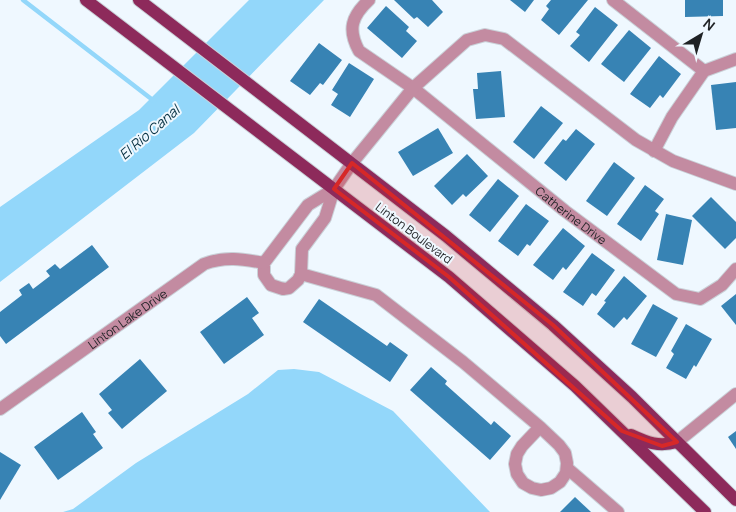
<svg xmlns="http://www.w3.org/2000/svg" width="736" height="512" font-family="Manrope,sans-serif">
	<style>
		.water { fill: #93d7fa }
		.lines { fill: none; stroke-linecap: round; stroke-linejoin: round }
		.stream { stroke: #93d7fa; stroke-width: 4.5 }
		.building { fill: #3783b4 }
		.minor-casing { stroke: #cad1d8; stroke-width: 14 }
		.major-casing { stroke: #cad1d8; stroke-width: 14 }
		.minor { stroke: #c38ba1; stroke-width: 12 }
		.major { stroke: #8d2a5b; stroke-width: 12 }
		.marked { fill: #d62828; fill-opacity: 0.2; stroke: #d62828; stroke-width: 4; stroke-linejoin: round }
		.labels { text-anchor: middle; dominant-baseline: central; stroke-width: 4; stroke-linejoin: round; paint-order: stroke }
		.street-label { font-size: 12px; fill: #1f2225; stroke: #eff8ff }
		.water-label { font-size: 14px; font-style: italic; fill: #073143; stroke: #eff8ff }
	</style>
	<rect width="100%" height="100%" fill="#eff8ff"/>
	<!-- water -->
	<g class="water">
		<path d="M249,0H324L194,133L0,282V207L139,110Z"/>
		<path d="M294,369L319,372L393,411L490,512H63L73,509L136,463L248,394L278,370Z"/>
	</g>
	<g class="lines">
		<!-- stream -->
		<path class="stream" d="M23,0L154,101"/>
	</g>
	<!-- building -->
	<g class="building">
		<path d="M394,0H432L443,12L428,27L417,17L414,19Z"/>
		<path d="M510,0H534L525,12Z"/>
		<path d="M551,0H588L559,35L541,20L549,9L546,6Z"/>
		<path d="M685,0H723V16L685,17Z"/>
		<path d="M386,6L409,27L406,31L417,41L402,58L367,28Z"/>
		<path d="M595,7L618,25L589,62L570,46L580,35L576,32Z"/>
		<path d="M629,30L651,48L624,82L601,64Z"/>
		<path d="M319,43L342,60L323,85L320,83L310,95L290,81Z"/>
		<path d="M659,56L681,74L663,98L660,95L650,108L630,94Z"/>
		<path d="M349,63L374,79L350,117L331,105L338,94L332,90Z"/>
		<path d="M501,71L505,117L476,119L473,89H478L477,73Z"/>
		<path d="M736,82V128L716,130L711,85Z"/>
		<path d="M541,106L563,123L534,159L513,142Z"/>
		<path d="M438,128L453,153L413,176L398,152Z"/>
		<path d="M576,129L595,144L566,181L544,163L563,139L566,141Z"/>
		<path d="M467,154L488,176L466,197L463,194L452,205L434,186Z"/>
		<path d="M614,162L635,178L607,216L586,201Z"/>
		<path d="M498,179L519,196L490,232L469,215Z"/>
		<path d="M645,185L664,199L655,211L659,214L641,241L617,224Z"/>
		<path d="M711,197L736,222V238L725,249L692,216Z"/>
		<path d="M526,204L549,221L530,246L527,244L518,256L498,241Z"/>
		<path d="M666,214L692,220L683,265L657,260Z"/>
		<path d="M563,228L585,246L566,270L563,267L553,280L533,265Z"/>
		<path d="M92,245L109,267L6,344L0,336V312L22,295L19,290L29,283L33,289L50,276L46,271L55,264L60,269Z"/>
		<path d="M592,253L615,270L596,296L592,293L583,306L563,292Z"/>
		<path d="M624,276L647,296L627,320L624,317L614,328L597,314L606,302L604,301Z"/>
		<path d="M736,294V325L721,306Z"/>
		<path d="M247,297L259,313L252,318L264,335L224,364L200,332Z"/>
		<path d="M319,299L387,346L390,342L408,355L390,382L303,322Z"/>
		<path d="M653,304L678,318L656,357L631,344Z"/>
		<path d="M686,324L712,339L696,367L694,365L686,379L666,368L674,354L671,351Z"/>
		<path d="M140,359L167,391L122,429L108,413L112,410L99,394Z"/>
		<path d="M431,367L447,381L445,384L491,425L494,421L511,436L490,460L410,390Z"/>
		<path d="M82,412L96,432L93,434L103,448L58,480L34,447Z"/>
		<path d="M736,431V449L728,437Z"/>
		<path d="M0,452L21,465L0,500Z"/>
		<path d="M575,497L591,512H560Z"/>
	</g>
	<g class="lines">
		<defs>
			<g id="minor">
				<path id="s1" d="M369,0C352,16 347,29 359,51L413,88L565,211L676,294L700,299L722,285L736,269"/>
				<path d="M613,0L704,71"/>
				<path d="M654,151L672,117L704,71L736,59"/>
				<path d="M334,189L308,205L264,263V275L271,285L283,289L289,288L298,280L301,274L302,249L325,218L334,189L352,163L413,88L467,40L485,35L504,39L636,140L673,161L736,184"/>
				<path d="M301,274L376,295L463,362L540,427L559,445L565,453L567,463L566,473L560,482L551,488L541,490L532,488L523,483L517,474L515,464L517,454L522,446L540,427"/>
				<path id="s2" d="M0,409L204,264C225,256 242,259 264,263"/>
				<path d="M677,442L736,394"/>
				<path d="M567,468L618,512"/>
			</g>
			<g id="major">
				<path d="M86,0L449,277L575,386L705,512"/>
				<path d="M139,0L446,236L553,325L632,397L736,500"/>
				<path d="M631,435C648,443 659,447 677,442"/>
			</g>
		</defs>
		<!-- minor casing -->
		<use href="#minor" class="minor-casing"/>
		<!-- major casing -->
		<use href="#major" class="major-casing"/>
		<!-- minor -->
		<use href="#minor" class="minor"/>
		<!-- major -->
		<use href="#major" class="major"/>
	</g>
	<!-- marked area -->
	<path class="marked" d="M352,163L553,325L677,442L662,446L622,431L449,277L334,189Z"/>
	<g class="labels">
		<!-- street labels -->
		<g class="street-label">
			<text stroke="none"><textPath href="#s1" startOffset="326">Catherine Drive</textPath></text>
			<text transform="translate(414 233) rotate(37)">Linton Boulevard</text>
			<text stroke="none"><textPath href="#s2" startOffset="156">Linton Lake Drive</textPath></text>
		</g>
		<!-- water labels -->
		<g class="water-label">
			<text transform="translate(149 132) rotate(-41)">El Rio Canal</text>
		</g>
	</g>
	<!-- north arrow -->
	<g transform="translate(701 35) rotate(38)" stroke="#eff8ff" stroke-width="4" paint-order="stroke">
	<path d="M0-4L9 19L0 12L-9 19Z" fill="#1f2225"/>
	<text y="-8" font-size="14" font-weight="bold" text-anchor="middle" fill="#1f2225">N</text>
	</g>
</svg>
